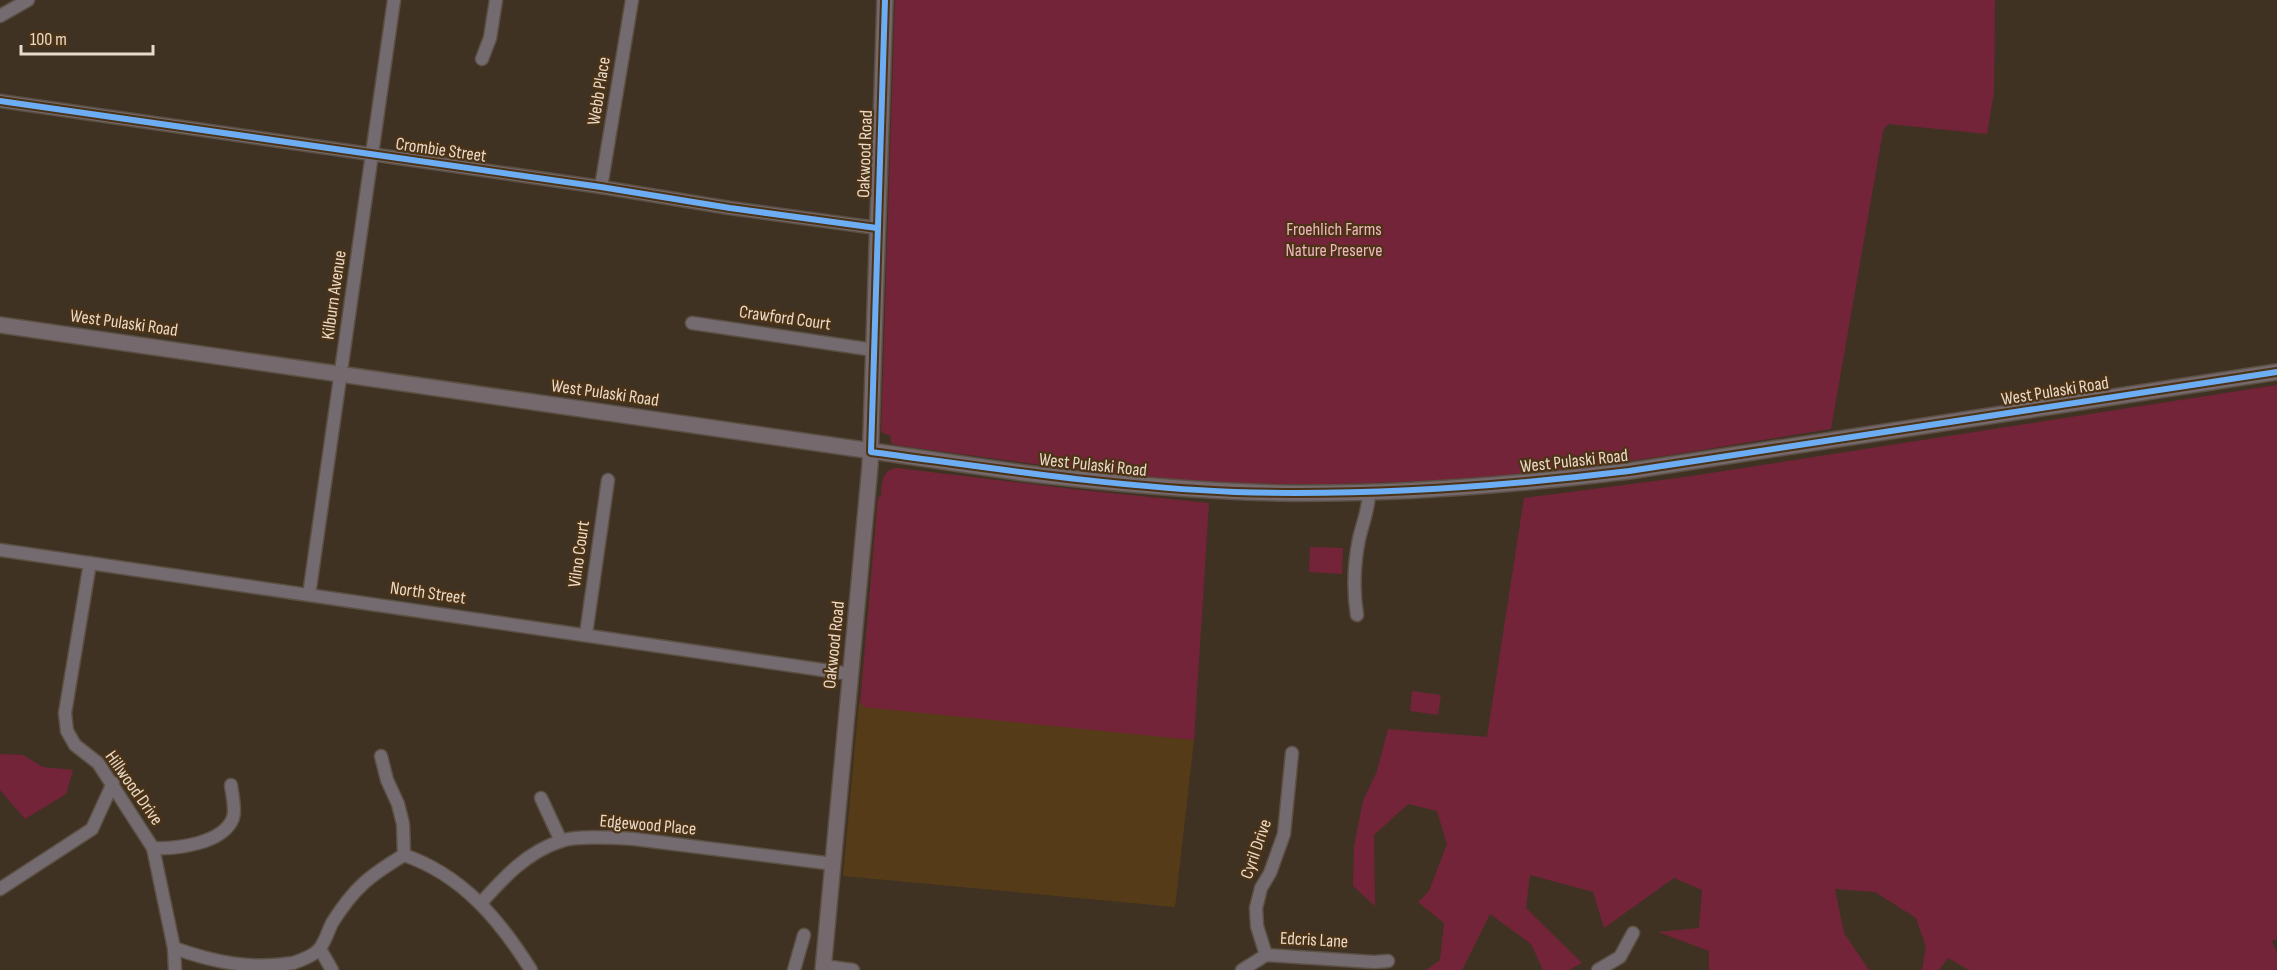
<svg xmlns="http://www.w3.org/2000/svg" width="2277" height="970" font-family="'Sofia Sans Condensed',sans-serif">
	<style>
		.built { fill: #563b19 }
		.green { fill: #742438 }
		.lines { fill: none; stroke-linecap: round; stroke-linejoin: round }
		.minor-casing { stroke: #5b5043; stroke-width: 15 }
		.major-casing { stroke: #5b5043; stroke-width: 18 }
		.minor { stroke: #746b70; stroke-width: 12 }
		.major { stroke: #75696d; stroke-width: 15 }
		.cycleway-casing { stroke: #4c3316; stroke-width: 10 }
		.cycleway { stroke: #6dadf4; stroke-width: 6 }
		.labels { text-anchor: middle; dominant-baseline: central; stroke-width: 4.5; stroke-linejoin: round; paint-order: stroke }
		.street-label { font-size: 18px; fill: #eadac9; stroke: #4c3316 }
		.park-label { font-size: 18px; fill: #efb7c0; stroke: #4c3316 }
	</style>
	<rect width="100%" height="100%" fill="#3f3223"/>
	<!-- built -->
	<path class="built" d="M859,703L1194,740L1175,907L843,876Z"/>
	<!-- green -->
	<g class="green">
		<path d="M895,0H1995L1994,92L1987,134L1888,124L1883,131L1831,429C1735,444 1638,462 1541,472C1460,480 1377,484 1295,484C1161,484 1028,463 896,445L891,443V436L881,432Z"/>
		<path d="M2277,385V939L2272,941L2277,953V970H1969L1948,958L1939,970H1922L1926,947L1916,918L1875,892L1835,889L1844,933L1869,970H1709V951L1658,932L1699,928L1702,890L1674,878L1604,928L1593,892L1530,875L1526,908L1582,963L1569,970H1543L1531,944L1490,914L1462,970H1426L1440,960L1444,923L1418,902L1429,891L1447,844L1437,811L1408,804L1374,835L1375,906L1353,886L1354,846L1363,801L1377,771L1388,729L1487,737L1524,498L1685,477Z"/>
		<path d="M897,468L1072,489L1209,503L1194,740L863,707V704H860L878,497L881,496C882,483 881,470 897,468Z"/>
		<path d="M1310,547L1343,548L1342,574L1309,572Z"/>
		<path d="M1412,691L1441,695L1438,715L1410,711Z"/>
		<path d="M0,754L23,755L43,767L73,770L66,794L25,819L0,790Z"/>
	</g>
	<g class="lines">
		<defs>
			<g id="minor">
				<path d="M0,16L28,0"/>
				<path d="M482,59L490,38L496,0"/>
				<path d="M0,101L601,187L730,208L877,228"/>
				<path d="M601,187L632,0"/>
				<path d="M692,323L874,350"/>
				<path d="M0,550L850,674"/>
				<path d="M90,563L65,713L67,731L75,745L98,763L153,848L174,948L175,970"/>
				<path d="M309,595L394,0"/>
				<path d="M1357,615C1353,590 1354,564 1359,539C1363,522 1369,508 1369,492"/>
				<path d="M586,634L608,480"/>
				<path d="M381,756L387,780L398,804L403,824L404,855"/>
				<path d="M541,798L561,841"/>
				<path d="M153,848C176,849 223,844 233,818C236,809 232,794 231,785"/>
				<path d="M404,855C462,875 499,919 531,970"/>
				<path d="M0,889L92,829L113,783"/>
				<path d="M481,903C504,877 527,852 561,841C579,835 615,838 634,839L834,864"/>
				<path d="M174,948C213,962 252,970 293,963C302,960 315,955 320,948C326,940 328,931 332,923C354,888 369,876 404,855"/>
				<path d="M320,949L332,970"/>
				<path d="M1266,955L1257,926L1256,908L1261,888L1270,873L1284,834L1292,753"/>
				<path d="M824,966L853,970"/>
				<path d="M794,970L804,935"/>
				<path d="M1242,970L1266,955L1374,962L1388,961"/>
				<path d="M1598,970L1620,957L1633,933"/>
			</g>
			<g id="major">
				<path d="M0,325L1024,473C1109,483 1193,491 1278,493C1395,495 1513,485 1629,471L2277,372"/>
				<path d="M823,970L870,466L885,0"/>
			</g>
		</defs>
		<!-- minor casing -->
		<use href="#minor" class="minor-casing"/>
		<!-- major casing -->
		<use href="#major" class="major-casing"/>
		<!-- minor -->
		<use href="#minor" class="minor"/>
		<!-- major -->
		<use href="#major" class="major"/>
		<defs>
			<g id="cycleway">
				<path d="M885,0L871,452C992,468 1113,487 1235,492C1367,496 1498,487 1629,471L2277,372"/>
				<path d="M0,101L601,187L730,208L877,228"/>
			</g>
		</defs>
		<!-- cycleway casing -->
		<use href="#cycleway" class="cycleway-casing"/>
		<!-- cycleway -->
		<use href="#cycleway" class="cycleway"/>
	</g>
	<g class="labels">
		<!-- street labels -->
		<g class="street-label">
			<text transform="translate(599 91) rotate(-81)">Webb Place</text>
			<text transform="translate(441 150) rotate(8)">Crombie Street</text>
			<text transform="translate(865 154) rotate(-88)">Oakwood Road</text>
			<text transform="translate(334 295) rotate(-82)">Kilburn Avenue</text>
			<text transform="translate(785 318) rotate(8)">Crawford Court</text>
			<text transform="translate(124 323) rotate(8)">West Pulaski Road</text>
			<text transform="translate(2055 391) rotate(-9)">West Pulaski Road</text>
			<text transform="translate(605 393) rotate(8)">West Pulaski Road</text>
			<text transform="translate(1574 461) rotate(-6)">West Pulaski Road</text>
			<text transform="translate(1093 465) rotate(6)">West Pulaski Road</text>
			<text transform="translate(579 554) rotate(-82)">Vilno Court</text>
			<text transform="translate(428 593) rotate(8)">North Street</text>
			<text transform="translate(834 645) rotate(-84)">Oakwood Road</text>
			<text transform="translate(134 788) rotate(55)">Hillwood Drive</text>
			<text transform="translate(648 825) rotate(5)">Edgewood Place</text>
			<text transform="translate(1256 849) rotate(-71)">Cyril Drive</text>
			<text transform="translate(1314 940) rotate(3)">Edcris Lane</text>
		</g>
		<!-- park labels -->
		<g class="park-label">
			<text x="1334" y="229">Froehlich Farms<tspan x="1334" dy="21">Nature Preserve</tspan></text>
		</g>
	</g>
	<!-- scale -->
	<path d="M21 45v9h132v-9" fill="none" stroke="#eadac9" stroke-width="3"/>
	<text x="30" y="45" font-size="18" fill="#eadac9" stroke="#4c3316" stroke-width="4.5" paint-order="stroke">100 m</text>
</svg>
